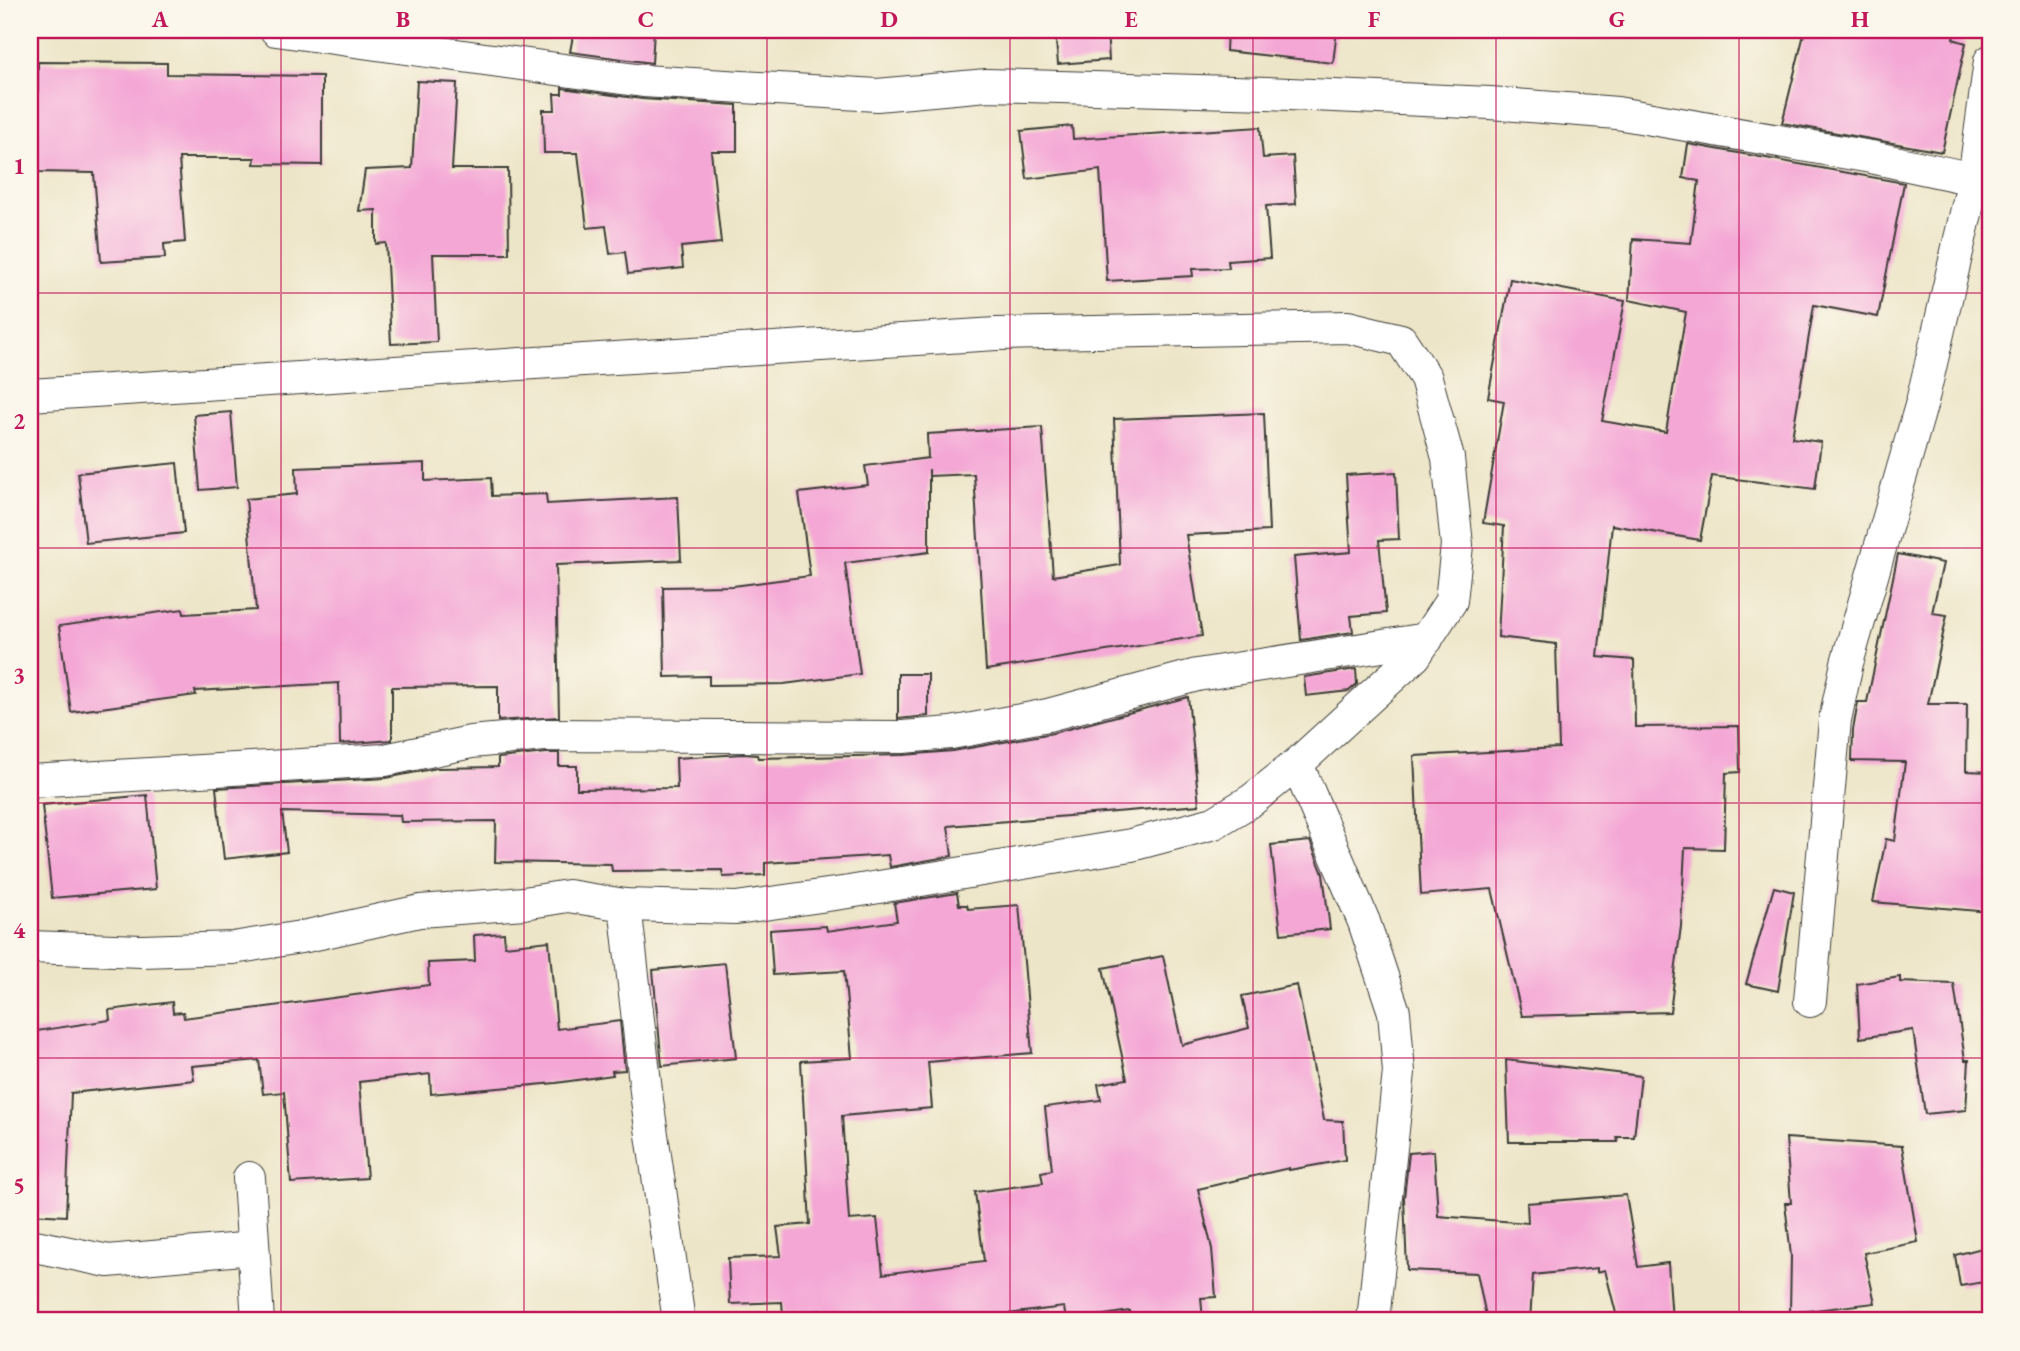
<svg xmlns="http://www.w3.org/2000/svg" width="2020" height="1351" font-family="'EB Garamond',serif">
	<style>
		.building { fill: #f4a7d5 }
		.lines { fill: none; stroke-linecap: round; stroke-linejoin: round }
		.street-casing { stroke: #3b3a36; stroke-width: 34 }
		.street { stroke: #fff; stroke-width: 32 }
		.grid { fill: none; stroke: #c2185b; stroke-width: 2; stroke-opacity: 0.55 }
		.neatline { fill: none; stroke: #c2185b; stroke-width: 2.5 }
		.grid-label { font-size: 23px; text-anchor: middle; font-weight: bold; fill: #c2185b }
	</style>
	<rect width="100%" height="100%" fill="#fbf7ec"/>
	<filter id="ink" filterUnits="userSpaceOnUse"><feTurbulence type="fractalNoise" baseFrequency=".0143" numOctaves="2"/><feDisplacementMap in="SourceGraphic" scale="14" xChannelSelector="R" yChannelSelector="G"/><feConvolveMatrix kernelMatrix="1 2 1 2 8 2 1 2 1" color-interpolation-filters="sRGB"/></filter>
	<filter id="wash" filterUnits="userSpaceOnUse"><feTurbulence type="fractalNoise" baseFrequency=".00686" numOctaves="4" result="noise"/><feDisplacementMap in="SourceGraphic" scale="28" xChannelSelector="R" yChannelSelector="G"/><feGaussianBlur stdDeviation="1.57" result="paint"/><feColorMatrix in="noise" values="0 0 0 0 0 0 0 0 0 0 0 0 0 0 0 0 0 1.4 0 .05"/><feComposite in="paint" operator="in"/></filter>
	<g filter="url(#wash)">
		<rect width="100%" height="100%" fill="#ede5c7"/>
		<g id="blocks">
			<!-- building -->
			<g class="building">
				<path d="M574,30H654L652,63L570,52Z"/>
				<path d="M1055,30H1107L1109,60L1058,64Z"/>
				<path d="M1227,30H1337L1333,63L1226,51Z"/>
				<path d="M1805,30H1955L1953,39L1966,43L1942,152L1782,123Z"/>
				<path d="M38,62L167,63V74L322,76V165L254,164L255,158H179L185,242L164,244L165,258L101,262L94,173L37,172Z"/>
				<path d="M417,81L457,83L452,169H508L509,254H433L437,342L391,344L386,243L376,244V210L359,211L365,170L412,168Z"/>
				<path d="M562,88L642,99L737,105V151H711L721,243L681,247L683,268L628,274L625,252L610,254L606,226L587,228L578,153H544L543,110H555L554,94H562Z"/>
				<path d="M1072,126L1073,139L1260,127L1263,158L1293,156L1296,204L1266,206L1270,258L1228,261L1229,268L1192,269L1193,276L1107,281L1100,170L1027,179L1021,131Z"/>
				<path d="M1688,144L1904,183L1878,317L1814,305L1792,438L1821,442L1815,489L1712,476L1700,540L1612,525L1598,657L1634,660L1635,727L1739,726L1740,772L1726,773L1724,849L1685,848L1681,926L1670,1012L1522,1016L1492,889L1421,895L1414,756L1559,748L1556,644L1498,637L1504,526L1483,523L1504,401L1488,398L1510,279L1625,301L1602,421L1666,432L1686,312L1629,300L1633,239L1691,243L1699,181L1683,178Z"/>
				<path d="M231,412L237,487L200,490L194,415Z"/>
				<path d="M1264,413L1269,531L1186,535L1202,636L986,670L974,474L929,476V469V552L845,563L860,674L784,684L709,685V676L665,677L663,587L733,586L810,576L799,493L868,485L865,466L928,458L927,434L1042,427L1053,576L1120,565L1114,419Z"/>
				<path d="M177,463L184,533L86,543L78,473Z"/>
				<path d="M425,463V481L491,478L492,496L546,494L547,504L678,497L681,560L556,565L559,717L498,721V686L392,687V740L340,744L339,683L195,691L196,695L71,712L59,626L183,609L184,614L256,610L246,499L297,494L296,468Z"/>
				<path d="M1396,472L1399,539L1379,540L1386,613L1351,616L1353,632L1301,640L1294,557L1351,552L1346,475Z"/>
				<path d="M1898,554L1943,563L1932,613L1947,615L1928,704H1967L1966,771L1990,772V912L1873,902L1886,839L1895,841L1905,762L1852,761L1853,730L1858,702H1867Z"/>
				<path d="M1356,669L1357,684L1349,691L1306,696L1304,677Z"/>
				<path d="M898,674H928V716L898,719Z"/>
				<path d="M1188,697L1199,805L948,826L952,856L890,867L888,855L765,863V875L723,877L722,870L612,871L611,864L495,862L496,821L401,822L400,815L282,812L287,852L224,859L216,788L386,778L437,768L498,767V758L546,753H559V766H577V789L677,788L676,758L743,754L757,755L758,758L903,755L953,751L1053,733Z"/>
				<path d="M147,795L156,889L52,898L42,805Z"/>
				<path d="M1310,841L1323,874L1330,929L1281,934L1271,845Z"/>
				<path d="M1774,887L1794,892L1778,991L1746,984Z"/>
				<path d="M957,893L959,905H967L968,909L1019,905L1032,1053L928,1062L932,1108L842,1116L849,1220L877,1218L883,1274L984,1261L975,1192L1043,1183L1041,1172L1052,1170L1045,1107L1101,1100L1098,1084L1127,1079L1103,968L1163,956L1182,1045L1249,1028L1242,996L1297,985L1324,1120L1343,1121L1345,1160L1289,1170V1168L1198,1189L1212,1249L1216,1297L1201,1298L1203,1320L1131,1321L1130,1311L1066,1321L1064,1307L950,1321H824L823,1310L783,1314L782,1302L730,1304L728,1258L781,1256L777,1227L810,1224L801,1061L852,1058L844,971L773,975L770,930L826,926L827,931L897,921L894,903Z"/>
				<path d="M504,933L505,946L549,941L557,1029L620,1021L625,1070L612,1071L613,1075L556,1083L431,1094L430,1074L359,1082L367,1178L291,1183L284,1092L263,1094L259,1060L192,1066L194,1080L71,1093L66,1216L30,1214V1032L110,1020L109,1010L172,1002L173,1013L183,1012L184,1018L429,985L428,963L475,961L474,935Z"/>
				<path d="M725,963L736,1058L662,1066L653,970Z"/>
				<path d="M1900,977V982L1954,984L1965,1060H1969L1966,1110L1925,1114L1913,1030L1860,1038L1857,984Z"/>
				<path d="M1506,1060L1641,1076L1634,1137H1617L1618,1142H1509Z"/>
				<path d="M1786,1138L1902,1146L1918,1242L1864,1253L1875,1303L1790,1313L1791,1256L1785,1203H1791Z"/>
				<path d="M1434,1151L1438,1216L1528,1223L1527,1203L1626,1195L1638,1267L1668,1263L1672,1321H1618L1605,1270L1597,1272V1268L1533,1275L1530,1321H1487L1477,1273L1407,1270L1404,1198L1409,1153Z"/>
				<path d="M1990,1246V1281L1960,1286L1955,1255Z"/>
			</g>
		</g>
	</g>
	<g filter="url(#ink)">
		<use href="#blocks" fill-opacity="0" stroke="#3b3a36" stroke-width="2"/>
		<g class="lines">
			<defs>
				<g id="street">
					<path d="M276,30L643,81L877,95L987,85L1267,93L1490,103L1617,113L1871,157L1974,179"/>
					<path d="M30,395L996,334L1348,327L1401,340L1426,378L1448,458L1457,545L1451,601L1415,656L1297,764L1252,800L1214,823L1131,845L849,892L736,908L625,905L568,896L524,903L420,911L307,936L233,948L142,951L30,947"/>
					<path d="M1297,764L1364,922L1394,1012L1399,1072L1373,1321"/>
					<path d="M30,781L385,760L471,742L545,735L903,737L951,733L1048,715L1197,675L1427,639"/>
					<path d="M625,905L647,1100L679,1321"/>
					<path d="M1810,1001L1835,720L1847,663L1922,402L1974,179L1990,61"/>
					<path d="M249,1178L258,1321"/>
					<path d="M30,1245L108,1261L253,1248"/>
				</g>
			</defs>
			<!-- street casing -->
			<use href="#street" class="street-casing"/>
			<!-- street -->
			<use href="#street" class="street"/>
		</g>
	</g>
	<!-- grid -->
	<path class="grid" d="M281,30V1321M524,30V1321M767,30V1321M1010,30V1321M1253,30V1321M1496,30V1321M1739,30V1321M30,293H1990M30,548H1990M30,803H1990M30,1058H1990"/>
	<!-- margin -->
	<rect width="2020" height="1351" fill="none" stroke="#fbf7ec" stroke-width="77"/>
	<rect x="38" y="38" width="1944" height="1274" class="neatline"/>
	<g class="grid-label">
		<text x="160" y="27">A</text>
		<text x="403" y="27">B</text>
		<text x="646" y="27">C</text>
		<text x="889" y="27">D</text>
		<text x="1131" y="27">E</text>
		<text x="1374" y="27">F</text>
		<text x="1617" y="27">G</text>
		<text x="1860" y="27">H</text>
		<text x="19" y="174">1</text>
		<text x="19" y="429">2</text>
		<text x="19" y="683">3</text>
		<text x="19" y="938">4</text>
		<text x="19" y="1193">5</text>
	</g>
</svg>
